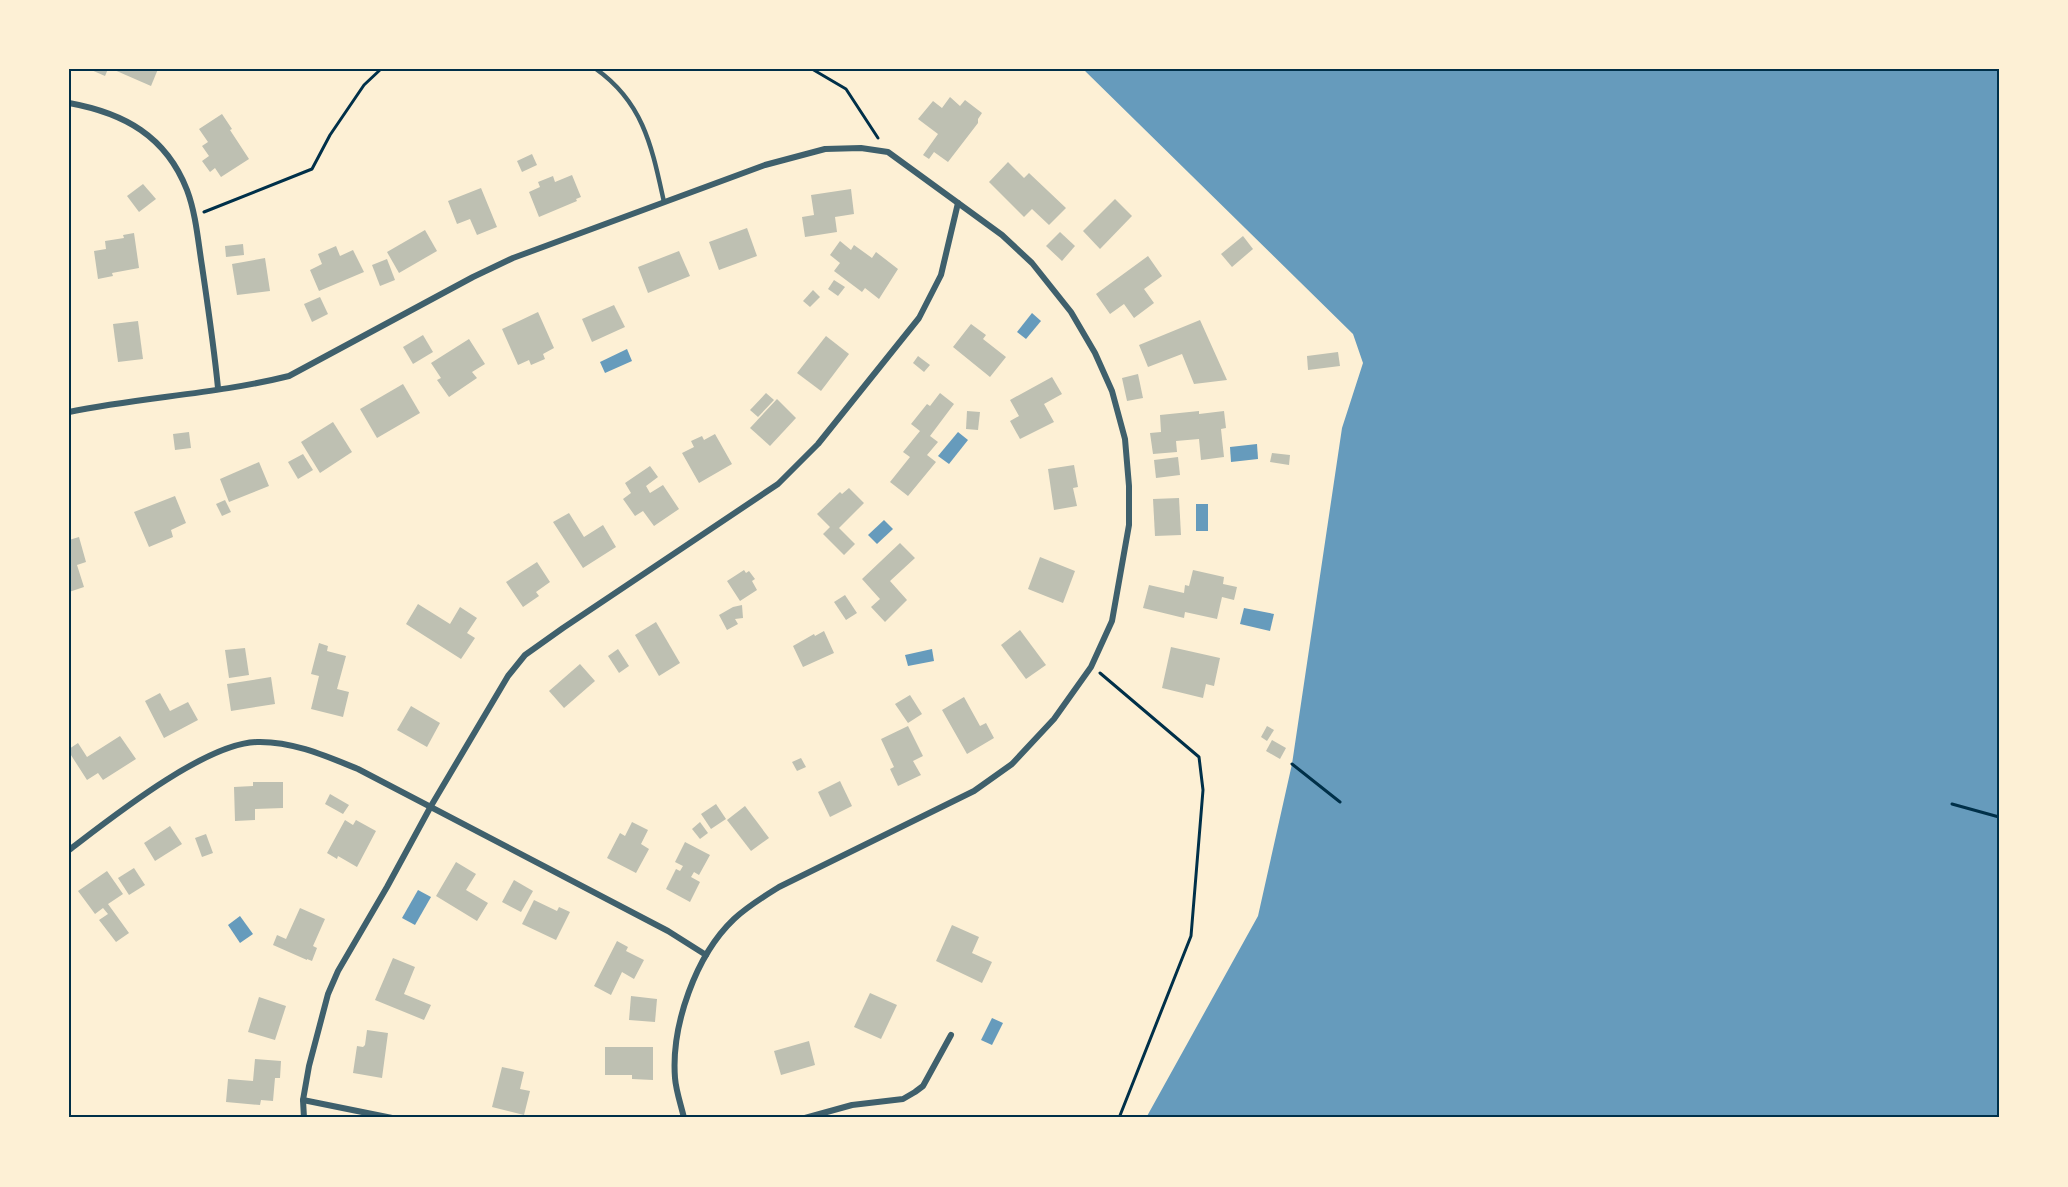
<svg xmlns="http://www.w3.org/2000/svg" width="2068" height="1187" font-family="Overpass,sans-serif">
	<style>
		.water { fill: #669bbc }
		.building { fill: #bec0b2 }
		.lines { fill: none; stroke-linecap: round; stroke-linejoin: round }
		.path { stroke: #003049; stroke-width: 3 }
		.service { stroke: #3f606c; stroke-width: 4.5 }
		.minor { stroke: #3f606c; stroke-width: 6 }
		.neatline { fill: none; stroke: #003049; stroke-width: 2 }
	</style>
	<rect width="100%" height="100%" fill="#fdf0d5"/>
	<!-- water -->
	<g class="water">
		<path d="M1083,69H1999V1118H1146L1258,916L1292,764L1342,428L1363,363L1353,334Z"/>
		<path d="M1032,313L1041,321L1026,339L1017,332Z"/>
		<path d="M627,349L632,361L605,373L600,362Z"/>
		<path d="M958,432L968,440L949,464L938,456Z"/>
		<path d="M1257,444L1258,459L1231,462L1230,447Z"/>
		<rect x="1196" y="504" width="12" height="27"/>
		<path d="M884,520L893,529L877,544L868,535Z"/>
		<path d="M1244,608L1274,614L1270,631L1240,624Z"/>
		<path d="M932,649L934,661L908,666L905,655Z"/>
		<path d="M418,890L431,897L415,925L402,918Z"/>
		<path d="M240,916L253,934L240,943L228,925Z"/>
		<path d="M992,1018L1003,1023L992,1045L981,1040Z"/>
	</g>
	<!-- building -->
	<g class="building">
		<path d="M89,69H108L105,76Z"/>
		<path d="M112,69H158L151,86Z"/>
		<path d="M950,97L960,106L965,100L982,113L978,119V123L948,162L934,152L929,159L923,155L938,134L918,119L933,101L942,108Z"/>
		<path d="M222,114L232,129L230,130L249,159L221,177L215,168L210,172L202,161L209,156L202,146L208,142L199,129Z"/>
		<path d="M532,154L537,165L522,172L517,161Z"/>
		<path d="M1008,162L1024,178L1029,173L1066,208L1049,225L1032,209L1024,217L989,182Z"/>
		<path d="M572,175L581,197L576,199L577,201L539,217L529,192L540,187L538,182L553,176L555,182Z"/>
		<path d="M143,184L156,199L139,212L127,196Z"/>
		<path d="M481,188L497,227L477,235L470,219L457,224L448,201Z"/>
		<path d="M851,189L854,214L835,217L837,232L805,237L802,217L814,215L811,195Z"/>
		<path d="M1115,199L1132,216L1100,249L1083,231Z"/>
		<path d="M747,228L757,256L719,270L709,242Z"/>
		<path d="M425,230L437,251L399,273L387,252Z"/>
		<path d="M1060,232L1075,246L1062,261L1046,246Z"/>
		<path d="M134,233L139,268L112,273L113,276L98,279L94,251L106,249L105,241L124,238L123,235Z"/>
		<path d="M1243,236L1253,249L1232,267L1221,254Z"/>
		<path d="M840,241L851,250L854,245L872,258L876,252L898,269L879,299L865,288L862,292L834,271L840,263L830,255Z"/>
		<path d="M243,244L244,255L226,257L225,246Z"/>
		<path d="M336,246L340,256L353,250L364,272L319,291L310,270L322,264L318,254Z"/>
		<path d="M679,251L690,276L648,293L638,267Z"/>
		<path d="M1148,256L1162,276L1144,289L1154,303L1134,318L1124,304L1110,314L1096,294Z"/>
		<path d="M265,258L270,291L237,295L232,264Z"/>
		<path d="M387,259L395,280L380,286L372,265Z"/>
		<path d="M834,280L845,287L838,296L828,289Z"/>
		<path d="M813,290L820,297L810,307L803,301Z"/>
		<path d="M320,297L328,314L312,322L304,304Z"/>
		<path d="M614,305L625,327L592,342L582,319Z"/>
		<path d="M538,312L554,348L543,354L545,359L531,365L529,360L518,365L502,329Z"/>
		<path d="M1200,320L1227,380L1194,384L1182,354L1148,367L1139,345Z"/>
		<path d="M138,321L143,359L118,362L113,324Z"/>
		<path d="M971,324L986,335L983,339L1006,357L990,377L953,347Z"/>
		<path d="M423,335L433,352L413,364L403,347Z"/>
		<path d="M826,336L849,354L821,391L797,373Z"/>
		<path d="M469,339L485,364L472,372L477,378L449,397L437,380L441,378L431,363Z"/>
		<path d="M1338,352L1340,366L1308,370L1307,356Z"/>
		<path d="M918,356L930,365L924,372L913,363Z"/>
		<path d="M1138,374L1143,398L1127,401L1122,378Z"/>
		<path d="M1052,377L1062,394L1044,404L1054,422L1020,439L1010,421L1019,416L1010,400Z"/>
		<path d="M403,384L420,413L377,438L360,409Z"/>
		<path d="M766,393L774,400L758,417L750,410Z"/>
		<path d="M940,393L954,404L930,436L938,442L927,455L936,462L908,496L890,482L910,457L903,452L920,431L911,424L927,404L930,406Z"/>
		<path d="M777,399L796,418L770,446L750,428Z"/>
		<path d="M967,411L980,412L978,430L966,429Z"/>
		<path d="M1199,411V414L1224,411L1226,428L1221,429L1224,457L1201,460L1199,439L1176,441L1177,452L1153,454L1150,433L1161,432L1160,415Z"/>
		<path d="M333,422L352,452L320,473L301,442Z"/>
		<path d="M189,432L191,448L175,450L173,434Z"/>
		<path d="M715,434L732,464L699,483L682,453L694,447L691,441L702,436L704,440Z"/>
		<path d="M1272,453L1290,455L1289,465L1270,462Z"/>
		<path d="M303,454L313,470L298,479L288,462Z"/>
		<path d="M1178,457L1180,475L1156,478L1154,460Z"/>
		<path d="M259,462L269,486L229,502L220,479Z"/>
		<path d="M1074,465L1078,487L1073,488L1077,506L1054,510L1048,469Z"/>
		<path d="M650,466L658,477L646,486L650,493L663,485L679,509L654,526L643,511L635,516L623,499L631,493L625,483Z"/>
		<path d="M849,488L864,503L839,528L855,544L844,555L823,534L830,527L817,514L840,492L842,494Z"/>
		<path d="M175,496L186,523L171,530L173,537L149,547L134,512Z"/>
		<path d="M1179,498L1181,535L1155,536L1153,499Z"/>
		<path d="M225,500L231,512L222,516L216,504Z"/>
		<path d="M569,513L584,537L603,525L616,547L583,568L553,522Z"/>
		<path d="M79,537L86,562L77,565L84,587L69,592V540Z"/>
		<path d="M900,543L915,558L890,581L907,600L885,622L871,607L880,599L862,579Z"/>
		<path d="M1040,557L1075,571L1063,603L1028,589Z"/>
		<path d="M537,562L550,582L536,592L539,596L523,607L506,582Z"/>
		<path d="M744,570L746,573L749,571L755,579L752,581L757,590L740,601L727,581Z"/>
		<path d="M1193,570L1224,577L1223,584L1237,587L1234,600L1222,597L1217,619L1185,612L1184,618L1143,608L1149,585L1184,593L1185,585L1189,586Z"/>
		<path d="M845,595L857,613L846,620L834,602Z"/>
		<path d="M418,604L450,624L460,607L477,618L467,633L475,638L461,659L406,624Z"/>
		<path d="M742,605L743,618L735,619L738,624L727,630L719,615L733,607Z"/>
		<path d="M656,622L680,663L659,676L635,635Z"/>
		<path d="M1020,630L1046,665L1026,679L1001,645Z"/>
		<path d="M824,631L834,653L803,667L793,646L814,634L815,636Z"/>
		<path d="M319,643L328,646L327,651L346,656L337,689L349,692L343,717L311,709L319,676L311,674Z"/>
		<path d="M1171,647L1220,658L1214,686L1206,684L1203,698L1162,688Z"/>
		<path d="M245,648L249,675L229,678L225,650Z"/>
		<path d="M618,649L629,666L619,673L608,656Z"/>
		<path d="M580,664L595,681L564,708L549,691Z"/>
		<path d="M271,677L275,704L231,711L227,684Z"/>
		<path d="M160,693L170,711L188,702L198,720L164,738L145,701Z"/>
		<path d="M910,695L922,714L908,723L895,704Z"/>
		<path d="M964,697L980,726L986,723L994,738L967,754L942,710Z"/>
		<path d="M411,706L440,723L427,747L397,730Z"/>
		<path d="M908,726L923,756L913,761L921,775L898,786L890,769L894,767L881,739Z"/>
		<path d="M1267,726L1274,730L1267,741L1261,737Z"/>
		<path d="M120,736L136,759L103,780L98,773L87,780L69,752V749L78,743L87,757Z"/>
		<path d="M1272,740L1286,748L1280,759L1266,751Z"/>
		<path d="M801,758L806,767L797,771L792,762Z"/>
		<path d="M840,781L852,806L830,817L818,792Z"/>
		<path d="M253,782H283V808L255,809V820L235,821L234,787L253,786Z"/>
		<path d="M330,794L349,805L343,814L325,804Z"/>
		<path d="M716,804L726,819L711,829L701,814Z"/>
		<path d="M745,806L769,838L751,851L727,820Z"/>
		<path d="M345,820L353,825L356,820L376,831L357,867L338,856L337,859L327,853Z"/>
		<path d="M632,822L648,830L641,844L649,849L636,873L607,858L620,833L625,836Z"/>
		<path d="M700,822L708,833L700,839L692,829Z"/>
		<path d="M170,826L182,844L155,861L144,843Z"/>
		<path d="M206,834L213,853L202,857L195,838Z"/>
		<path d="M685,842L710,855L699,875L694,872L691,877L700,882L690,902L666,889L676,869L680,871L683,866L675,862Z"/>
		<path d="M456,862L476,874L466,890L488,903L477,921L436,896Z"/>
		<path d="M134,868L145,885L129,895L118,878Z"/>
		<path d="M107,871L123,894L108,904L129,933L116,942L99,920L108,914L103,908L95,914L78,891Z"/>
		<path d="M514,880L533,891L521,912L502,902Z"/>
		<path d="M534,900L557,911L559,907L570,912L556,940L522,924Z"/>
		<path d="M300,908L325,919L313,946L317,948L312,961L307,959V960L273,945L277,935L286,939Z"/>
		<path d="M952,925L979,937L972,953L992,962L982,983L936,961Z"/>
		<path d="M617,941L628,947L626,951L644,960L634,979L622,972L611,995L594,986Z"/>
		<path d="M393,958L415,967L404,994L431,1005L424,1020L375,1000Z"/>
		<path d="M870,993L897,1005L881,1039L854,1027Z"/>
		<path d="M631,996L657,999L655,1022L629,1020Z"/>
		<path d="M259,997L286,1006L275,1040L248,1032Z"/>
		<path d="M367,1030L388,1033L382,1078L353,1073L357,1046L363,1047L365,1045Z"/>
		<path d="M809,1041L815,1065L781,1075L774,1051Z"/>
		<path d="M605,1047H653V1080L632,1079V1075H605Z"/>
		<path d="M255,1059L281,1061L280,1078H275L273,1101L261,1100L260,1105L226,1102L228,1079L253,1081Z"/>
		<path d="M502,1067L524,1072L520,1089L530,1091L524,1115L492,1107Z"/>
	</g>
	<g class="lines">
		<!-- path -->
		<g class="path">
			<path d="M812,69L846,89L878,138"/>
			<path d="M204,212L312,169L330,135L364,85L381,69"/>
			<path d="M1100,673L1199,757L1203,790L1191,936L1119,1118"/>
			<path d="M1292,764L1340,802"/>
			<path d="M1952,804L1999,817"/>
		</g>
		<!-- service -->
		<path class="service" d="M596,69C644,103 652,148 664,202"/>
		<!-- minor -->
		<g class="minor">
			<path d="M69,103C124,113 166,136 187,190C196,214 198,241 202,266C208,307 214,347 218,388"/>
			<path d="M69,412C142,397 217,394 289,376L473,277L513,258L765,165L825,149L861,148L888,152L1002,235L1032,263L1071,312L1095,353L1112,391L1125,439L1129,486V525L1112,621L1091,667L1054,719L1012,764L974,791L779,887C763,897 748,906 734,919C696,955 671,1025 675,1078C676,1091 681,1105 684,1118"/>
			<path d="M69,850C111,818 205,743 257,742C292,741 326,756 358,769L668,931L706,955"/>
			<path d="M303,1100L392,1118"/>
			<path d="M304,1118L303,1100L309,1066L328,994L338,971L387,887L431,806L508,676L525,655L563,628L778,484L818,444L919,318L941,275L958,203"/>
			<path d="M805,1118L852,1105L903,1099L915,1092L923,1086L951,1035"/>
		</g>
	</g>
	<!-- border -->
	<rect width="2068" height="1187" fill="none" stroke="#fdf0d5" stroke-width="141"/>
	<rect x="70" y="70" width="1928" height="1046" class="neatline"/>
</svg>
